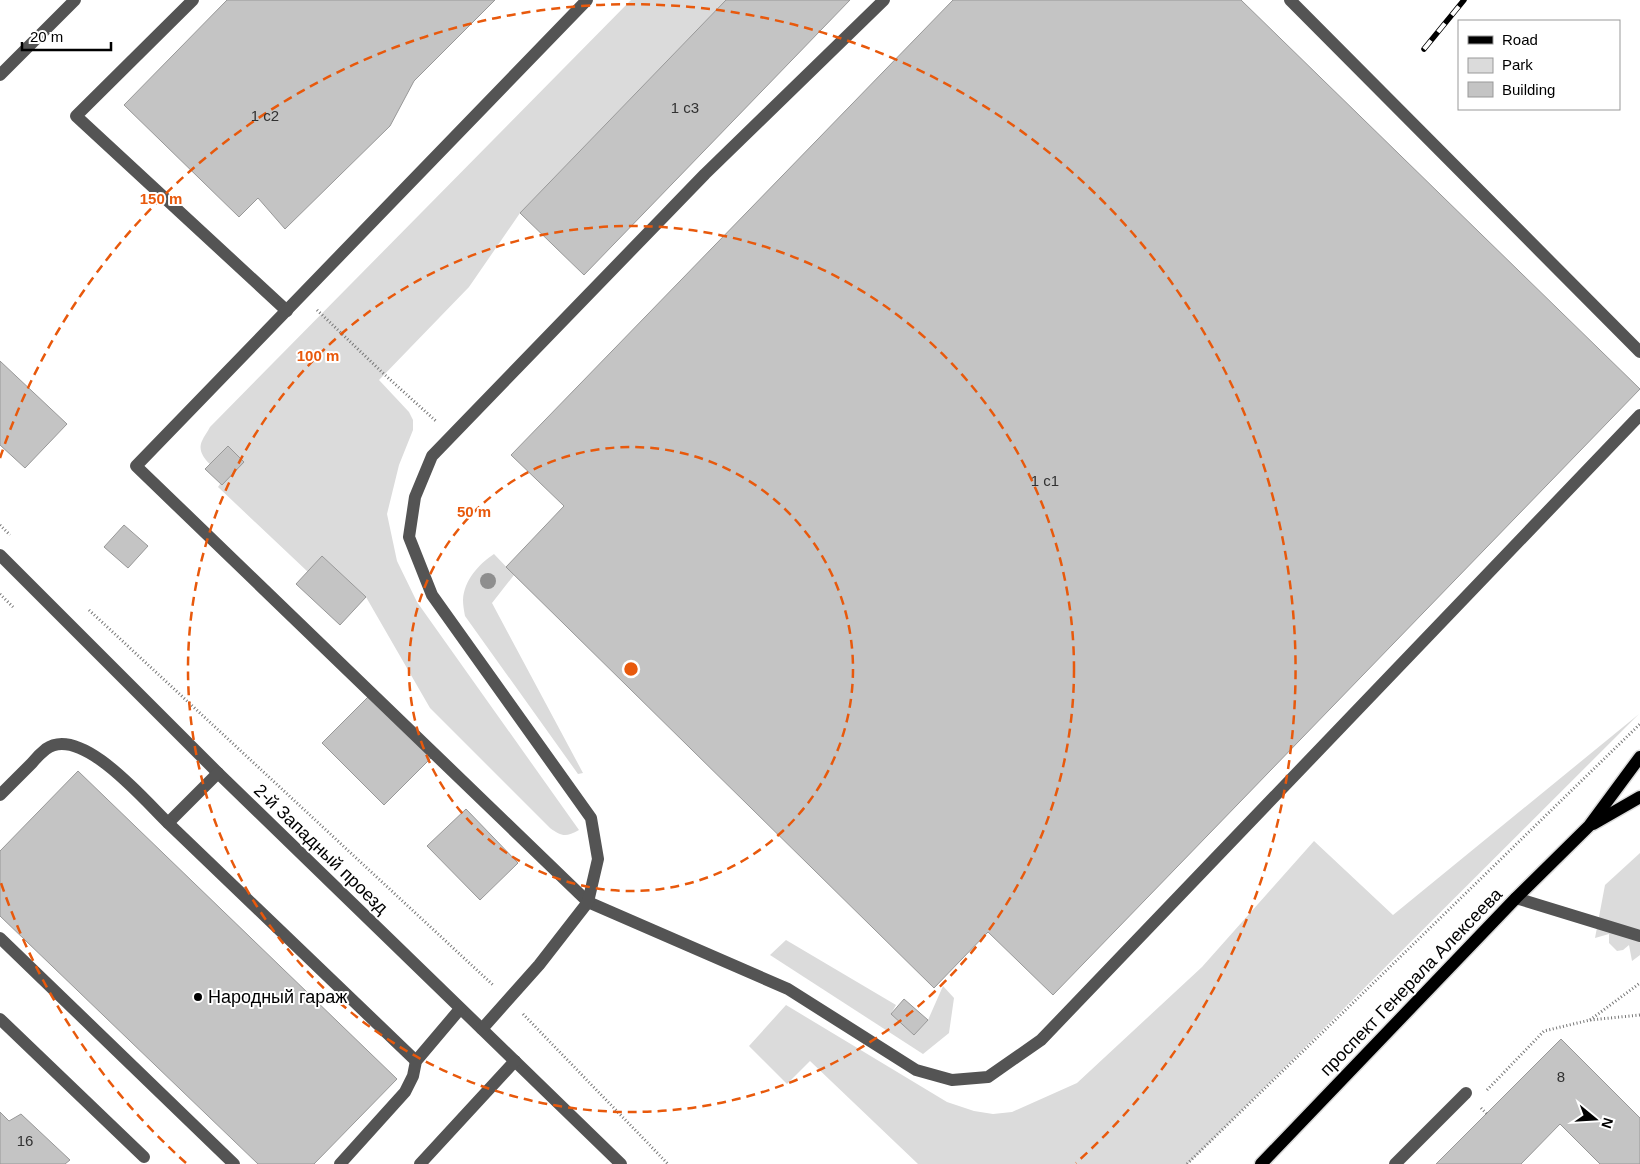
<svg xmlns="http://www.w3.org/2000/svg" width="1640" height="1164" font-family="Arial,sans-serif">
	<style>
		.green { fill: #dbdbdb }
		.building { fill: #c4c4c4; stroke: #989898 }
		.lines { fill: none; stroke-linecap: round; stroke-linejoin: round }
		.major-casing { stroke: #dbdbdb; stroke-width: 15 }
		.path { stroke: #767676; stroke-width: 3; stroke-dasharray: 1 2.5; stroke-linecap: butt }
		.minor { stroke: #545454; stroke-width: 12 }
		.major { stroke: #000; stroke-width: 12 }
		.rail-casing { stroke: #000; stroke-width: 5.5 }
		.rail { stroke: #fff; stroke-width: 4; stroke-dasharray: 11; stroke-linecap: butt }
		.tree { fill: #8e8e8e }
		.ring { fill: none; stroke: #e8590c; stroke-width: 2.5; stroke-dasharray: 9 6 }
		.poi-dot { fill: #000; stroke: #fff; stroke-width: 2 }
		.labels { text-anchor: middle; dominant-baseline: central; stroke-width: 4; stroke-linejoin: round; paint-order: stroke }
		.number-label { font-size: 15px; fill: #313131 }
		.street-label { font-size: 18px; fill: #000; stroke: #fff }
		.poi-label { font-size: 18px; fill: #000; stroke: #fff; text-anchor: start }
		.centre { fill: #e8590c; stroke: #fff; stroke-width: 2.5 }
		.ring-label { font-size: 15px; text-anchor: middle; font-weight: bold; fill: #e8590c; stroke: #fff; stroke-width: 4; stroke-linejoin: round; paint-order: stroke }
	</style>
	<rect width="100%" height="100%" fill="#fff"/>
	<!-- green -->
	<g class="green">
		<path d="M631,0H726L520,213L469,287L379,380L409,412L413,420V430L399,465L387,514L397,561L417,602L579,830C566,837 562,837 550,828L430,708L366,597L322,556L308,572L218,487L225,477C215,468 195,456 202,441C204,436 208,431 210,427Z"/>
		<path d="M494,554L514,575L492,603L583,773L578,774L465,616C464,611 463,605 463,600C464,580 479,564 494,554Z"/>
		<path d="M1639,714L1188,1164H918L810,1061L787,1084L749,1046L786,1005L947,1102L974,1111L993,1114L1012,1112L1077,1083L1202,967L1314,841L1393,915Z"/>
		<path d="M1640,853V955L1632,961L1629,945L1623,950L1617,951L1609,943V934L1595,938L1605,885Z"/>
		<path d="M786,940L896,1005L891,1014L914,1035L928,1020L943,986L954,998L949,1033L923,1054L770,955Z"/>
	</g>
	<!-- building -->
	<g class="building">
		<path d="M227,0H495L414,81L390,126L285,229L258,198L239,217L124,105Z"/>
		<path d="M726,0H850L584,275L520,213Z"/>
		<path d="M953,0H1241L1640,389L1053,995L988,932L934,988L506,567L564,506L511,455Z"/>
		<path d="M0,361L67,424L25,468L0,445Z"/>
		<path d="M228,446L244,462L222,485L205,469Z"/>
		<path d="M124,525L148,546L128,568L104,547Z"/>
		<path d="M322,556L366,597L340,625L296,584Z"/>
		<path d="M371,694L433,756L384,805L322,743Z"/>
		<path d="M78,771L397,1079L314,1164H258L0,916V851Z"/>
		<path d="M466,809L518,863L480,900L427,846Z"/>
		<path d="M904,999L928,1020L914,1035L891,1014Z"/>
		<path d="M1561,1039L1640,1118V1164H1600L1560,1124L1521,1164H1436Z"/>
		<path d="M0,1112L9,1121L21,1114L70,1160L65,1164H0Z"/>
	</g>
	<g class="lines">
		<defs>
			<g id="major">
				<path d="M1593,824L1640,797"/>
				<path d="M1261,1164L1516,898L1589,826L1640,757"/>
			</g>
		</defs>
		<!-- major casing -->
		<use href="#major" class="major-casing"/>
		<!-- path -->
		<g class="path">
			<path d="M317,310L385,375L437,422"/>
			<path d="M0,525L10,535"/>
			<path d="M0,594L13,607"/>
			<path d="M89,610L493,985"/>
			<path d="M523,1014L668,1164"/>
			<path d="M1590,1020L1640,983"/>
			<path d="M1487,1090L1544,1031L1590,1020L1640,1015"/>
			<path d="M1481,1108L1487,1114"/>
			<path d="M1187,1164L1640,724"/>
		</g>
		<!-- minor -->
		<g class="minor">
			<path d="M193,0L76,116L287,311"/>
			<path d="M587,0L136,466L588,902L788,989L916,1070L952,1080L988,1077L1041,1040L1640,415"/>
			<path d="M1290,0L1640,352"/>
			<path d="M0,75L75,0"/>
			<path d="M0,555L218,773L621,1164"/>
			<path d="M0,795C11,784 21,774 32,763C36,758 41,753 46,749C81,724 145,801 168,823L218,773"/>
			<path d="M168,823L416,1061"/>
			<path d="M1516,898L1640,936"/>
			<path d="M0,938L234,1164"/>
			<path d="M0,1019L144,1157"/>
			<path d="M482,1029L539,965L588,902L598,859L591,818L432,595L409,537L415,497L432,456L705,174L884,0"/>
			<path d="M340,1164L405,1092L413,1076L416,1061L460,1009"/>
			<path d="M420,1164L515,1061"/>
			<path d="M1395,1164L1466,1093"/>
		</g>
		<!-- major -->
		<use href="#major" class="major"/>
		<defs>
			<path id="rail" d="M1424,49L1464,0"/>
		</defs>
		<!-- rail casing -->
		<use href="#rail" class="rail-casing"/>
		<!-- rail -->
		<use href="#rail" class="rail"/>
	</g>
	<!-- trees -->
	<circle class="tree" cx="488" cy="581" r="8"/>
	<!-- distance rings -->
	<g class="ring">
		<circle cx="631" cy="669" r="222"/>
		<circle cx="631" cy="669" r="443"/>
		<path d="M186 1163A665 665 0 0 1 0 880M0 458A665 665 0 1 1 1076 1163"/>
	</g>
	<!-- markers -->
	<circle class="poi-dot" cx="198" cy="997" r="5"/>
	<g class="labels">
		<!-- number labels -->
		<g class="number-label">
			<text x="685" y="107">1 с3</text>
			<text x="265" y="115">1 с2</text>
			<text x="1045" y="480">1 с1</text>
			<text x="1561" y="1076">8</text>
			<text x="25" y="1140">16</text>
		</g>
		<!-- street labels -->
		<g class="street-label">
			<text transform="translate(321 849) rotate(44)">2-й Западный проезд</text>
			<text transform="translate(1411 982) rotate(-46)">проспект Генерала Алексеева</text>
		</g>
		<!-- poi labels -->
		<g class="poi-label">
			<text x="208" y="997">Народный гараж</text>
		</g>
	</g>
	<circle cx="631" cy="669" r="8" class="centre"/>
	<g class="ring-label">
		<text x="161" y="204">150 m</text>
		<text x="318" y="361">100 m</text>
		<text x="474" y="517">50 m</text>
	</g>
	<!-- legend -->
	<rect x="1458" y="20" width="162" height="90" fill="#ffffff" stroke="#999999"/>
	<rect x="1468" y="36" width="25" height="8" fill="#000000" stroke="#999999"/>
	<text x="1502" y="45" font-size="15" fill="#000000">Road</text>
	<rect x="1468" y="58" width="25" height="15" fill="#dbdbdb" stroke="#999999"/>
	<text x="1502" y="70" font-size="15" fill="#000000">Park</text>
	<rect x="1468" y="82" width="25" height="15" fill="#c4c4c4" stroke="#999999"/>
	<text x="1502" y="95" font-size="15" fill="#000000">Building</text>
	<!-- north arrow -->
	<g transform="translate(1595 1119) rotate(108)" stroke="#ffffff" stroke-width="4" paint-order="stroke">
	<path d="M0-4L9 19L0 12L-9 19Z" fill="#000000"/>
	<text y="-8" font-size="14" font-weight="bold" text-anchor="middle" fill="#000000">N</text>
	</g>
	<!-- scale -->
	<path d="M22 42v8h89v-8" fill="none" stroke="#000000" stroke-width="2.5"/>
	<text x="30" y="42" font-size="15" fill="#000000" stroke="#ffffff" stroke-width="4" paint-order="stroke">20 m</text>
</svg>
